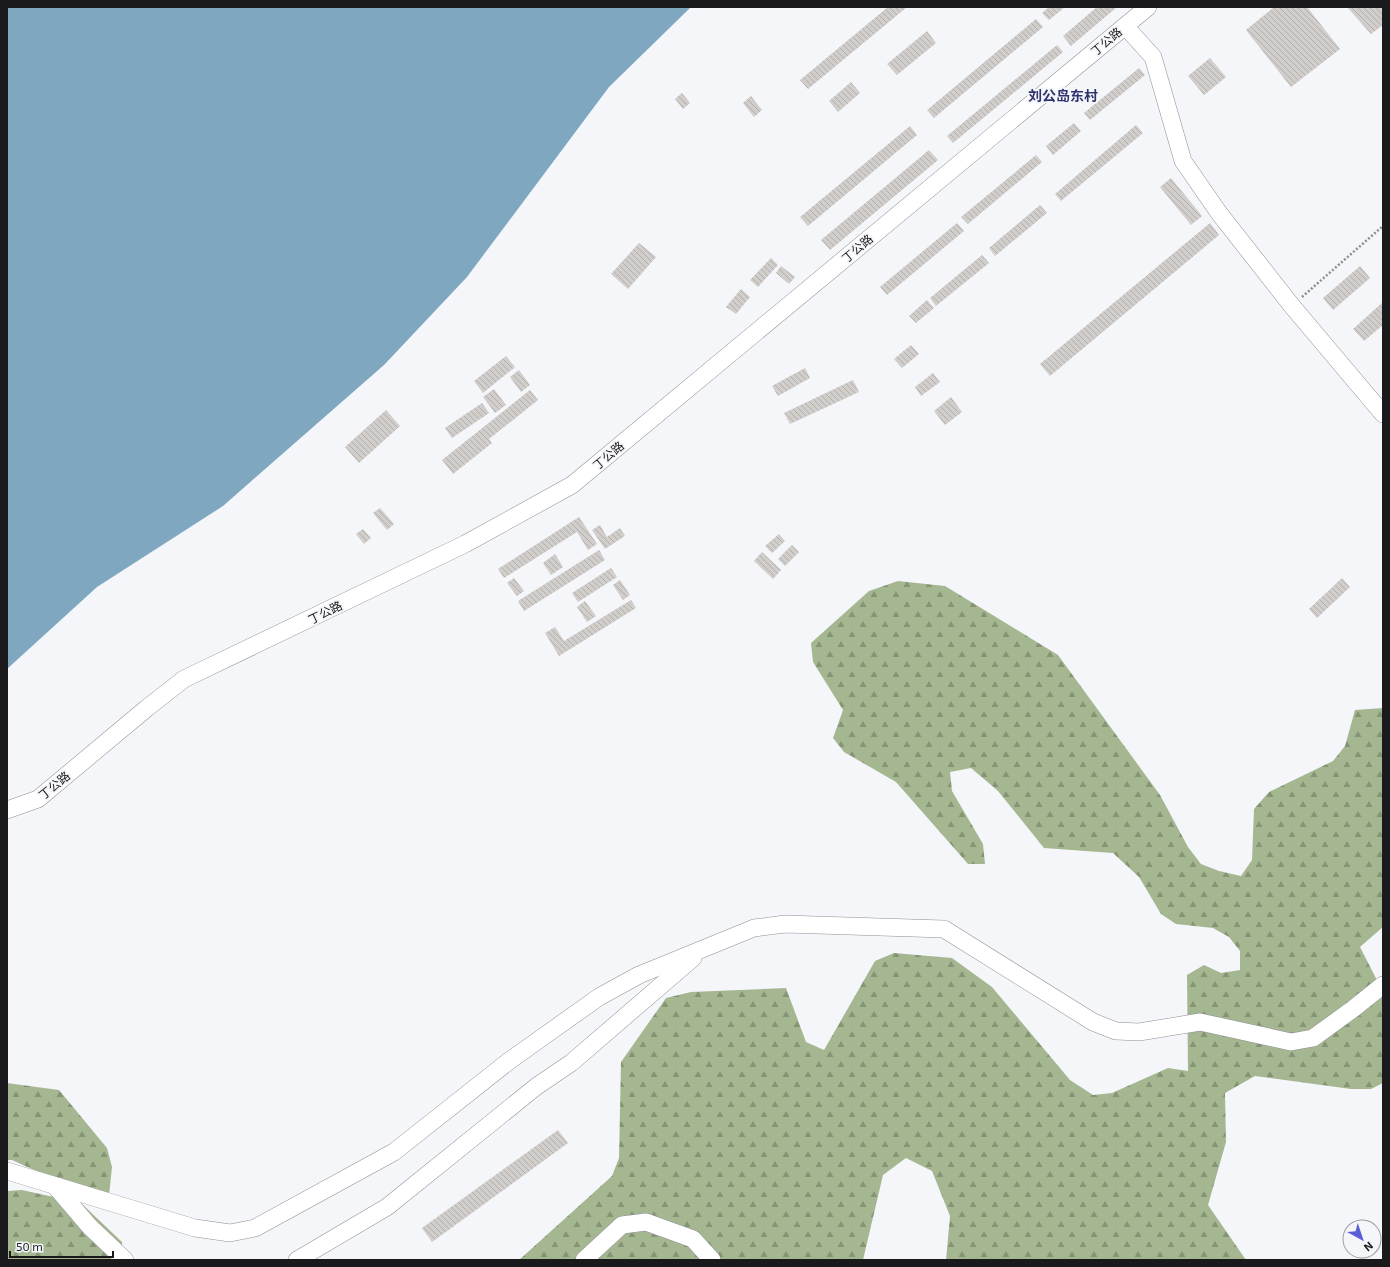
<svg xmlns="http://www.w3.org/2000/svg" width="1390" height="1267" font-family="'Exo 2','Noto Sans SC',sans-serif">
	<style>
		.forest { fill: url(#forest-firs) }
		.water { fill: #7fa8c0 }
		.building { fill: url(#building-back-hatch) }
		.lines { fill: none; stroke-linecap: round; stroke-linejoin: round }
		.minor-casing { stroke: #909094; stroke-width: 18 }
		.path { stroke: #8e8e91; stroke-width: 2.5; stroke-dasharray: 2 2; stroke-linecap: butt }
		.minor { stroke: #fff; stroke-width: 17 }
		.labels { text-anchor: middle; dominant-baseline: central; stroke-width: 4; stroke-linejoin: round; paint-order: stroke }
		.street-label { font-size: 12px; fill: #1a1a1c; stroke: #f5f6fa }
		.quarter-label { font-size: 14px; font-weight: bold; fill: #2f326d; stroke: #f5f6fa }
	</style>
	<defs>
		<pattern id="forest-firs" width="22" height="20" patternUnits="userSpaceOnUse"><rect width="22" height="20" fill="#a5b791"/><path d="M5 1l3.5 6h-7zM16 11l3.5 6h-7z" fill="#869476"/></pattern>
		<pattern id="building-back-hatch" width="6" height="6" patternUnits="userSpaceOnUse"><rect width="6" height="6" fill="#d0cdca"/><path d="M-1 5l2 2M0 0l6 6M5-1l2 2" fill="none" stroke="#b2afad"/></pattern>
	</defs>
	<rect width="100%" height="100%" fill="#f5f6fa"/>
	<!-- forest -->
	<g class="forest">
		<path d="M898,581L945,586L1058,655L1160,795L1188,847L1201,864L1219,871L1241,876L1252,860L1254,809L1269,792L1333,761L1345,746L1355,710L1383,708V927L1360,947L1383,992V1083L1371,1089H1351L1255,1076L1225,1093L1226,1142L1208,1205L1246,1260H946L950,1216L932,1171L906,1158L883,1175L863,1260H519L612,1176L619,1158L621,1062L666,998L691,992L786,988L806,1042L824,1050L875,961L894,953L952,958L992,987L1070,1080L1093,1095L1112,1093L1168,1068L1188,1071L1187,975L1204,965L1221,973L1240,970V951L1229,937L1213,928L1176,924L1161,914L1139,877L1113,853L1044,848L998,791L971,768L950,772L952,791L983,844L985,864H968L896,782L844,752L833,738L843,710L813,662L811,643L869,591Z"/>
		<path d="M7,1083L59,1090L107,1148L112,1167L109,1196L74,1188L12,1160H7Z"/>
		<path d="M22,1190L81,1203L122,1242V1260H7V1191Z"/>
	</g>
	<!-- water -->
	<path class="water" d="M7,7H691L609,87L467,277L384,365L223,506L97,587L7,669Z"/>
	<!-- building -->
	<g class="building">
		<path d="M888,7H907L808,89L800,80Z"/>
		<path d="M1049,7H1065L1049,20L1042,13Z"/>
		<path d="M1097,7H1117L1071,46L1063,36Z"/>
		<path d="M1274,7H1307L1340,49L1291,87L1246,30Z"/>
		<path d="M1347,7H1383V25L1371,34Z"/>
		<path d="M1036,19L1043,27L934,118L927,110Z"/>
		<path d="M927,31L936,43L897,75L887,64Z"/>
		<path d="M1057,45L1063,52L953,143L947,136Z"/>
		<path d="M1210,58L1226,77L1204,95L1188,76Z"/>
		<path d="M1139,68L1145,75L1090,120L1084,113Z"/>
		<path d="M851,82L860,93L838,112L829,101Z"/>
		<path d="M682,93L690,103L683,109L675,99Z"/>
		<path d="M751,96L762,110L754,117L743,103Z"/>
		<path d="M1074,123L1081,131L1053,155L1046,146Z"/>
		<path d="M1136,125L1143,133L1061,201L1055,194Z"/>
		<path d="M910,126L917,135L808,226L800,217Z"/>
		<path d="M929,150L938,160L830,250L821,240Z"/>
		<path d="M1036,155L1042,162L968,224L961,217Z"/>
		<path d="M1171,178L1202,216L1191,225L1160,187Z"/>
		<path d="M1040,205L1047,213L995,256L989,248Z"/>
		<path d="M957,223L964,231L887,295L880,287Z"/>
		<path d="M1210,223L1219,235L1050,376L1040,364Z"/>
		<path d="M639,243L656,257L628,289L611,274Z"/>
		<path d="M982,255L989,263L936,306L930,298Z"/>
		<path d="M771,258L778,265L758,287L750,280Z"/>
		<path d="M781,266L795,277L789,284L776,273Z"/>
		<path d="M1360,266L1370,278L1333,310L1323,298Z"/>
		<path d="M741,289L750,297L736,314L726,307Z"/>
		<path d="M927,300L934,308L916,323L909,316Z"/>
		<path d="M1383,302V325L1364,341L1353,329Z"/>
		<path d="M911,345L919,354L902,368L894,359Z"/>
		<path d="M506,356L515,367L483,393L474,381Z"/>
		<path d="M805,368L810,378L778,396L772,386Z"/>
		<path d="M519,370L530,385L521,392L510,377Z"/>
		<path d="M933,373L940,382L921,396L915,387Z"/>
		<path d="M853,380L859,392L790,424L784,413Z"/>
		<path d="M494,389L506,405L495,413L483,397Z"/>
		<path d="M530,390L538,400L489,439L492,443L453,474L442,460Z"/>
		<path d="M951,397L962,412L945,425L934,411Z"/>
		<path d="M482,403L489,413L452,438L445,428Z"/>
		<path d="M386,410L400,426L359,463L345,447Z"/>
		<path d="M380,508L394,524L387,530L373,513Z"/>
		<path d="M579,517L597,544L588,550L577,532L504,578L498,569Z"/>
		<path d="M600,525L607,537L620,528L625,536L605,549L592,530Z"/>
		<path d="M363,529L371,538L364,544L356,534Z"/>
		<path d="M779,534L785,541L772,553L765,546Z"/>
		<path d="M792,545L799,552L785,566L778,559Z"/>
		<path d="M599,550L605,560L524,611L518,601Z"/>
		<path d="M762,552L781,570L773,579L754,561Z"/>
		<path d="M555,554L563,567L551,575L543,563Z"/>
		<path d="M611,568L617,577L578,602L572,593Z"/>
		<path d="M514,578L524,591L517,596L507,583Z"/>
		<path d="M1342,578L1350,587L1317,618L1309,609Z"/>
		<path d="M620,580L630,595L623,600L613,585Z"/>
		<path d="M631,600L636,608L559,656L545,633L555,627L564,641Z"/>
		<path d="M585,601L596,616L587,622L577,607Z"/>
		<path d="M558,1130L568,1143L432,1242L422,1228Z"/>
	</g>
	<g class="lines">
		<defs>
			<g id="minor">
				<path d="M1125,26L1153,57L1183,161L1219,213L1292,306L1383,414"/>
				<path d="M7,810L38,799L147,708L184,679L465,544L572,485L1148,7"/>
				<path d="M7,1171L195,1228L230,1233L255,1228L394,1152L509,1061L599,997L639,975L754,928L785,924L944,929L1093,1022L1116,1031L1139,1032L1200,1022L1291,1042L1313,1038L1353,1009L1383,985"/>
				<path d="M55,1186L90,1227L125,1260"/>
				<path d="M297,1260L387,1207L537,1086L571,1063L693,958"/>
				<path d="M584,1260L622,1225L646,1222L693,1239L712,1260"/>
			</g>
		</defs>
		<!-- minor casing -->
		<use href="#minor" class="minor-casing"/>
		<!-- path -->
		<path class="path" d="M1302,297L1383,226"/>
		<!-- minor -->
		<use href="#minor" class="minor"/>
	</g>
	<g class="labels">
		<!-- street labels -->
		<g class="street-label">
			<text transform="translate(1106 41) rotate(-40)">丁公路</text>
			<text transform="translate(857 248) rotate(-40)">丁公路</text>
			<text transform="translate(608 455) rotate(-40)">丁公路</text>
			<text transform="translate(325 612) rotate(-26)">丁公路</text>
			<text transform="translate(54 785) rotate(-39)">丁公路</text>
		</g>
		<!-- quarter labels -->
		<g class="quarter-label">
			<text x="1063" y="95">刘公岛东村</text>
		</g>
	</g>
	<!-- border -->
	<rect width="1390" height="1267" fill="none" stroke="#1a1a1c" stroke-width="16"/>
	<!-- north arrow -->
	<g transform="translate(1362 1239) rotate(140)"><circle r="19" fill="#f5f6fa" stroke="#9d9ea1"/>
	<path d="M0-3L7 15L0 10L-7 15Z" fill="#5b5ed6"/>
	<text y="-6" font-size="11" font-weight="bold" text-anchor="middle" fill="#1a1a1c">N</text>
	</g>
	<!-- scale -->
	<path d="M10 1251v6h103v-6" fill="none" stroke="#1a1a1c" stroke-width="2"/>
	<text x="16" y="1251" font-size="12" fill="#1a1a1c" stroke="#f5f6fa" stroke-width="3" paint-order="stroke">50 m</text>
</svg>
